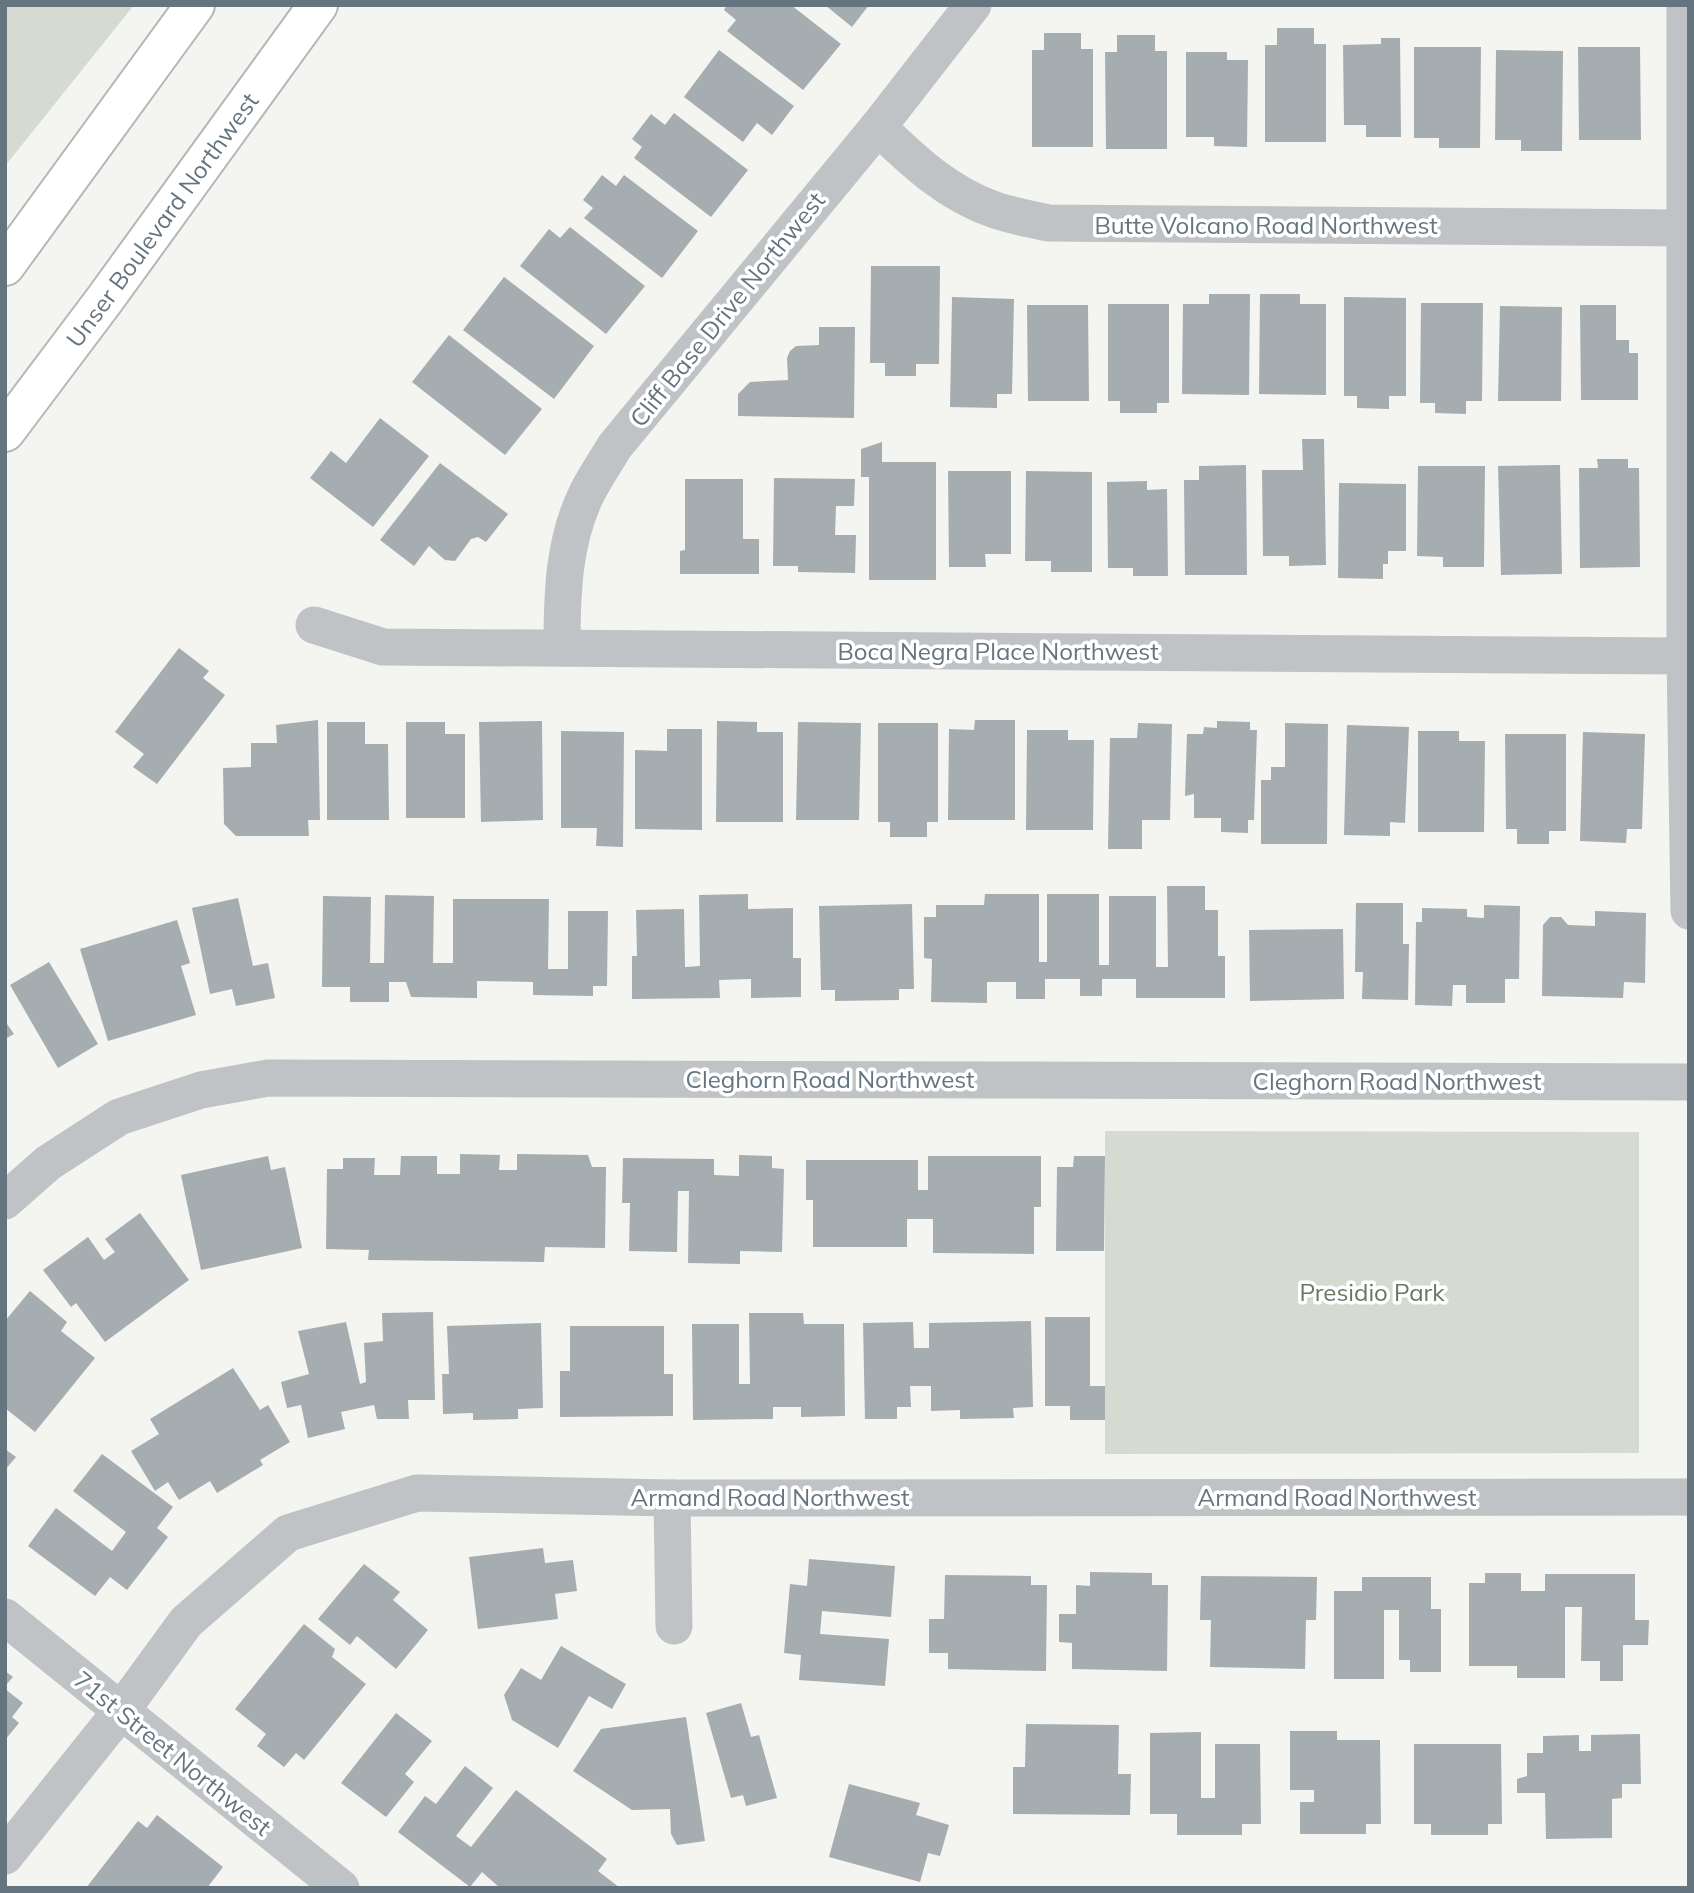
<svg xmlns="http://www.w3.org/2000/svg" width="1694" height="1893" font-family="Mulish,sans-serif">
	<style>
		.green { fill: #d6dbd2 }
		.building { fill: #a5adb1 }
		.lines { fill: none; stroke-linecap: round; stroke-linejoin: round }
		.primary-casing { stroke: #b3b7ba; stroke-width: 42 }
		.street { stroke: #bfc3c6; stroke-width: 37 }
		.primary { stroke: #fff; stroke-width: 38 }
		.labels { text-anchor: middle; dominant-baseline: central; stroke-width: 7; stroke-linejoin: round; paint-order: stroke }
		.street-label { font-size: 24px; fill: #657580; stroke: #fff }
		.park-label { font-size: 24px; fill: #687863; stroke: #fff }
	</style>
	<rect width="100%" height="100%" fill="#f4f4f1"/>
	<!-- green -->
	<g class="green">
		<path d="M5,5H134L5,166Z"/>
		<path d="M1105,1131L1639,1132V1453L1105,1454Z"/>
	</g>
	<!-- building -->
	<g class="building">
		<path d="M727,5H791L841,44L803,90L727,31L736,20L724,10Z"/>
		<path d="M825,5H869L852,27Z"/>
		<path d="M1277,28H1314V44H1326V142H1265V45H1277Z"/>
		<path d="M1044,33H1081V49H1093V147H1032V50H1044Z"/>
		<path d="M1117,35H1155V51H1167V149H1106L1105,52H1117Z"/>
		<path d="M1381,38H1400L1401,137H1366V125H1344L1343,45L1381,44Z"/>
		<path d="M1414,47H1481L1480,148H1439V138H1414Z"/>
		<path d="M1578,47H1640L1641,140H1579Z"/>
		<path d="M719,50L794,106L772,135L757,123L743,142L684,97Z"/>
		<path d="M1496,50L1563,51L1562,151H1521V140H1495Z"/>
		<path d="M1186,52H1227V60H1248L1247,147L1214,146V137H1186Z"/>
		<path d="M674,113L748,170L711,217L634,158L642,147L632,139L651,114L665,125Z"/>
		<path d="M602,175L616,186L624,175L698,231L662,278L584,218L593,208L583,200Z"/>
		<path d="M570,227L645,286L606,334L520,266L549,229L560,238Z"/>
		<path d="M871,266H940L939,364H916V376H885V363H870Z"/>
		<path d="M504,277L594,346L554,399L463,330Z"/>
		<path d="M1209,294H1250L1249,395L1182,394L1183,304H1209Z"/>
		<path d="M1260,294H1300V304H1326V395L1259,394Z"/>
		<path d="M952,297L1014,299L1012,394H997V408L950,407Z"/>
		<path d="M1344,297L1406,298V396H1389V409L1357,408V396H1344Z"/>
		<path d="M1421,303H1483L1482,401H1466V414L1435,413V403H1420Z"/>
		<path d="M1108,304H1169V403H1157V413H1120V401H1108Z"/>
		<path d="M1027,305H1088L1089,401H1028Z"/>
		<path d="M1580,305H1616V340H1629V353H1638V400H1581Z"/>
		<path d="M1500,306L1562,307L1561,401H1498Z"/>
		<path d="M819,327H855L854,418L738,416V394L750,382L788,380L787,358L790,351L796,346L819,345Z"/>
		<path d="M449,335L542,409L505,455L412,382Z"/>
		<path d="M380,418L429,456L373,527L310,478L331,451L346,463Z"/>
		<path d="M1302,439H1324L1326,565L1289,566V556H1263L1262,470H1303Z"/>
		<path d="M882,442V462H936V580H869V477H861V449Z"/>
		<path d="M1597,459H1628V468H1639L1640,567L1580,568L1579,468H1598Z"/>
		<path d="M440,463L508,514L486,542L478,537L471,539L455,561L445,560L429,546L414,566L380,540Z"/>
		<path d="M1246,465L1247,575H1185L1184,480H1199V466Z"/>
		<path d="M1560,465L1562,574L1501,575L1498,466Z"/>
		<path d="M1418,466H1485L1484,567H1443V557L1417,556Z"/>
		<path d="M948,471H1011V554H985L986,567H949Z"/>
		<path d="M1026,471L1092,472V572H1051V561H1025Z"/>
		<path d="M774,478L855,479L854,506H836L835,535H856L855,573L798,572V566H773Z"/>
		<path d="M685,479H743V539H759V574H680V551L685,550Z"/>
		<path d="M1147,481V490L1167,489L1168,576H1133V568H1108L1107,482Z"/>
		<path d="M1339,483L1406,484V551H1388V564H1383V579L1338,578Z"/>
		<path d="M179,648L209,671L203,678L225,695L157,784L133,767L144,754L115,732Z"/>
		<path d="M318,720L320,820H308L309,836H236L224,824L223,768L251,767V743H277L276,725Z"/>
		<path d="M975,720H1015V820H948L949,729L974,730Z"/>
		<path d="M542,721L543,820L481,822L479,722Z"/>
		<path d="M717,721L757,722V732H783V822H716Z"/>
		<path d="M1217,721L1250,722V730H1257L1254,820H1248V833L1221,832V818H1194V794L1185,796L1187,734H1203L1204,727L1217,728Z"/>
		<path d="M327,722H365V744H388L389,820H327Z"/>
		<path d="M406,722H445V734H465V818H406Z"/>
		<path d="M798,722L861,723L859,820H796Z"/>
		<path d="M878,723H938V822H927V837H890V822H878Z"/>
		<path d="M1138,723L1172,724L1170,820H1142V849H1108L1110,738H1137Z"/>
		<path d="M1285,723L1328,724L1327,844H1261V780H1271V767H1285Z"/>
		<path d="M1347,725L1409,727L1405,823L1390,822V836L1344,835Z"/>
		<path d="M667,729H702V830L635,829V750L667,751Z"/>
		<path d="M1027,730H1068V740H1094L1093,830H1026Z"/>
		<path d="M561,731L624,732L623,847L596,846L597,828H561Z"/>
		<path d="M1418,731H1459V741H1485L1484,832H1418Z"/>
		<path d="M1583,732L1645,734L1642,829H1627L1626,843L1580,841Z"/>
		<path d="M1505,734H1566V831H1549V844H1517V829H1506Z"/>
		<path d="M1167,886H1205V910H1218V956H1225V998H1136V979H1102V996H1080V979H1045V999H1016V982H987V1003L931,1002L932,959L924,958V917H936V905H984L985,894H1039V962H1047V894H1099V965H1109V896H1156V967H1168Z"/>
		<path d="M748,894V909L793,908V958H801V997L751,998V979L719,980L720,998L632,999V956H637L636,910L684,909L685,967L700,966L699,895Z"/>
		<path d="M385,895L434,896L433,963H453V899H549L548,969H568V911H608L607,986H593V996L533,995V982L477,981V998L411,997L406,982H389V1002H350V987H322L323,896L371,897L370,963H384Z"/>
		<path d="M238,898L253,966L268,963L275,998L236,1006L232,989L210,994L192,908Z"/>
		<path d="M1356,903H1403V944H1409L1408,1000L1362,999L1363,972H1355Z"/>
		<path d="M912,904L914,989H899V1000L835,1001V990H821L819,906Z"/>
		<path d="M1484,905L1520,906L1519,979H1505V1003H1466V985H1453L1452,1006L1415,1005L1416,922H1422V908L1467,909V917L1484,918Z"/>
		<path d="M1595,911L1646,913L1645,983L1624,982L1623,998L1542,996L1543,925L1550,917H1561L1568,925L1595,926Z"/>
		<path d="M177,920L190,963L181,966L196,1015L108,1041L80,949Z"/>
		<path d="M1343,929L1344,999L1250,1001L1249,930Z"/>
		<path d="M49,962L98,1044L58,1068L10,985Z"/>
		<path d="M5,1021L14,1034L5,1039Z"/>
		<path d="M460,1154L500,1155L499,1170H517V1154L588,1155L592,1167H606L605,1248L545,1247L544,1262L368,1260L369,1250L326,1249L327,1169H343V1158H375L374,1175H400L401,1156H437V1174H460Z"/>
		<path d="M739,1155L772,1156V1168L784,1169L782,1252L740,1251V1264L688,1263L689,1191H678L677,1252L629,1251L630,1203H622L623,1158L714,1159V1175L739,1176Z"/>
		<path d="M268,1156L271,1170L285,1167L302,1248L201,1270L181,1175Z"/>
		<path d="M928,1156H1041V1207H1034V1254L933,1253V1219H907V1247H813V1200H806V1160H918V1190H928Z"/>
		<path d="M1074,1156H1105L1104,1251H1056L1057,1167H1073Z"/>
		<path d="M140,1213L189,1280L105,1342L76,1303L71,1307L43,1270L88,1237L104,1260L115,1252L105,1239Z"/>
		<path d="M30,1291L67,1322L61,1331L95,1358L35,1432L5,1408V1321Z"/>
		<path d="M433,1312L435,1400H408L409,1419H377L374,1405L341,1412L345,1429L308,1438L301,1405L287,1408L281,1382L309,1374L298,1331L346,1322L360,1384L366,1382L364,1343L383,1341L382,1313Z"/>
		<path d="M749,1313H803L804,1324H844L845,1416L801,1417V1407H773V1419L693,1420L692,1324H739V1384H750Z"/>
		<path d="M1045,1317H1090V1386H1105V1420H1070V1406H1045Z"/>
		<path d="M1031,1321L1033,1407L1013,1408L1014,1418L960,1419V1410L931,1411V1386H910L911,1407H897V1419H865L863,1323L913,1322L914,1348H929V1323Z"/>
		<path d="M541,1323L543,1408L518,1409V1419L473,1420V1413L443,1414L442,1374H449L447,1326Z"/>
		<path d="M570,1326H664V1374H673V1416L560,1417V1371H570Z"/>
		<path d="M233,1368L260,1410L268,1405L290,1442L260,1460L263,1465L217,1493L210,1481L179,1500L168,1482L155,1491L131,1451L159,1434L150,1419Z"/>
		<path d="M5,1449L16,1457L5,1470Z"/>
		<path d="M102,1454L173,1507L157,1528L168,1537L127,1590L110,1577L95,1596L28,1546L56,1508L112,1551L126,1532L73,1491Z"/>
		<path d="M543,1548L545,1563L573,1560L577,1591L555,1594L558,1619L478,1629L469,1557Z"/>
		<path d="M809,1559L895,1566L891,1617L822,1611L820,1634L889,1639L885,1686L799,1680L801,1655L784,1653L790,1584L807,1586Z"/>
		<path d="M364,1564L400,1592L393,1600L428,1630L396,1669L357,1636L350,1645L318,1619Z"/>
		<path d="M1090,1572L1152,1573V1585H1168L1167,1671L1072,1669V1643L1059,1642V1614H1076V1585L1090,1586Z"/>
		<path d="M1485,1573H1521V1591H1545V1574H1635V1620H1649L1648,1645H1623V1681H1600V1661H1581L1582,1607H1565V1678H1517V1666H1469V1583H1485Z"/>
		<path d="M945,1575L1031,1576V1585H1047L1046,1671L948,1669V1653H929V1619H944Z"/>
		<path d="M1201,1576L1317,1577L1316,1620H1306L1305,1669L1210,1667L1211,1620H1200Z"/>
		<path d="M1362,1577H1431V1609H1441V1672H1410V1660H1399V1610H1384V1679H1334V1591H1362Z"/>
		<path d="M304,1624L335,1649L332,1657L366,1684L304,1760L296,1753L284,1767L257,1746L266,1734L235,1709Z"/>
		<path d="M561,1646L626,1684L612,1709L589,1696L558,1748L512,1720L504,1695L521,1668L541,1680Z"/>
		<path d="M5,1671L13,1677L5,1686Z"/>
		<path d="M5,1689L23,1703L12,1717L19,1723L5,1740Z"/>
		<path d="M741,1703L751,1737L759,1735L777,1798L746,1806L743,1795L731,1798L706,1713Z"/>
		<path d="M396,1713L432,1741L405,1774L414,1782L386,1817L341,1783Z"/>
		<path d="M686,1717L705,1841L677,1845L671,1834L670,1809L632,1810L573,1771L601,1729Z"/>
		<path d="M1026,1724L1119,1725L1118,1774H1131L1130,1815L1013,1814V1767H1025Z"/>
		<path d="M1290,1731H1337V1740H1380L1381,1824H1366V1834H1300V1802H1314V1790H1290Z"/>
		<path d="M1201,1732V1798H1215V1744H1260L1261,1824H1242V1835H1177V1814H1150V1733Z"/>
		<path d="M1640,1734L1641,1784H1622V1798L1612,1799V1838L1546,1839L1545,1793H1517V1779L1527,1776V1753H1543V1736L1579,1735V1751H1591V1735Z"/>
		<path d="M1414,1744H1501L1502,1824H1488V1835H1431V1824H1414Z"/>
		<path d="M465,1766L493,1788L456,1836L471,1847L516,1790L607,1859L598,1871L620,1888H500L482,1872L470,1887L398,1832L425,1796L436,1804Z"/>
		<path d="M849,1784L920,1803L916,1815L949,1825L940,1856L928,1853L920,1882L829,1857Z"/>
		<path d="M157,1815L223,1867L207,1888H86L138,1821L147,1828Z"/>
	</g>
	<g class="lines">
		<defs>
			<g id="primary">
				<path d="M5,266L195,5"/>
				<path id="s1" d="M5,432L105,299L318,5"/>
			</g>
		</defs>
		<!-- primary casing -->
		<use href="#primary" class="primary-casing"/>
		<!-- street -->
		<g class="street">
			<path d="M1685,5V656L1689,911"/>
			<path d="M878,127C913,161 948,194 995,210C1012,216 1031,219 1048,223L1685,228"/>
			<path d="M314,625L383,647L1685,656"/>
			<path d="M562,648C562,596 563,541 587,493C595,477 606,461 615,446L878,127L973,5"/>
			<path d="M5,1201L48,1163L119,1117L201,1090L268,1078L1689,1082"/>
			<path d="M672,1498L674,1626"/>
			<path d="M5,1617L341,1888"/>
			<path d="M5,1856L121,1711L186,1622L288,1533L417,1493L672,1498L1689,1497"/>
		</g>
		<!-- primary -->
		<use href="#primary" class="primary"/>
	</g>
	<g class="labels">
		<!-- street labels -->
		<g class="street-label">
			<text stroke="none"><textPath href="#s1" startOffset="264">Unser Boulevard Northwest</textPath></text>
			<text x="1266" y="225">Butte Volcano Road Northwest</text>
			<text transform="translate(727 309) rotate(-51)">Cliff Base Drive Northwest</text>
			<text x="998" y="651">Boca Negra Place Northwest</text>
			<text x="830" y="1079">Cleghorn Road Northwest</text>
			<text x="1397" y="1081">Cleghorn Road Northwest</text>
			<text x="770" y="1497">Armand Road Northwest</text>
			<text x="1337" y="1497">Armand Road Northwest</text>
			<text transform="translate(173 1753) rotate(39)">71st Street Northwest</text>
		</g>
		<!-- park labels -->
		<g class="park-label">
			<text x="1372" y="1292">Presidio Park</text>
		</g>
	</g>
	<!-- border -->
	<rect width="1694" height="1893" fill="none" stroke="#657580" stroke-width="14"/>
</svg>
